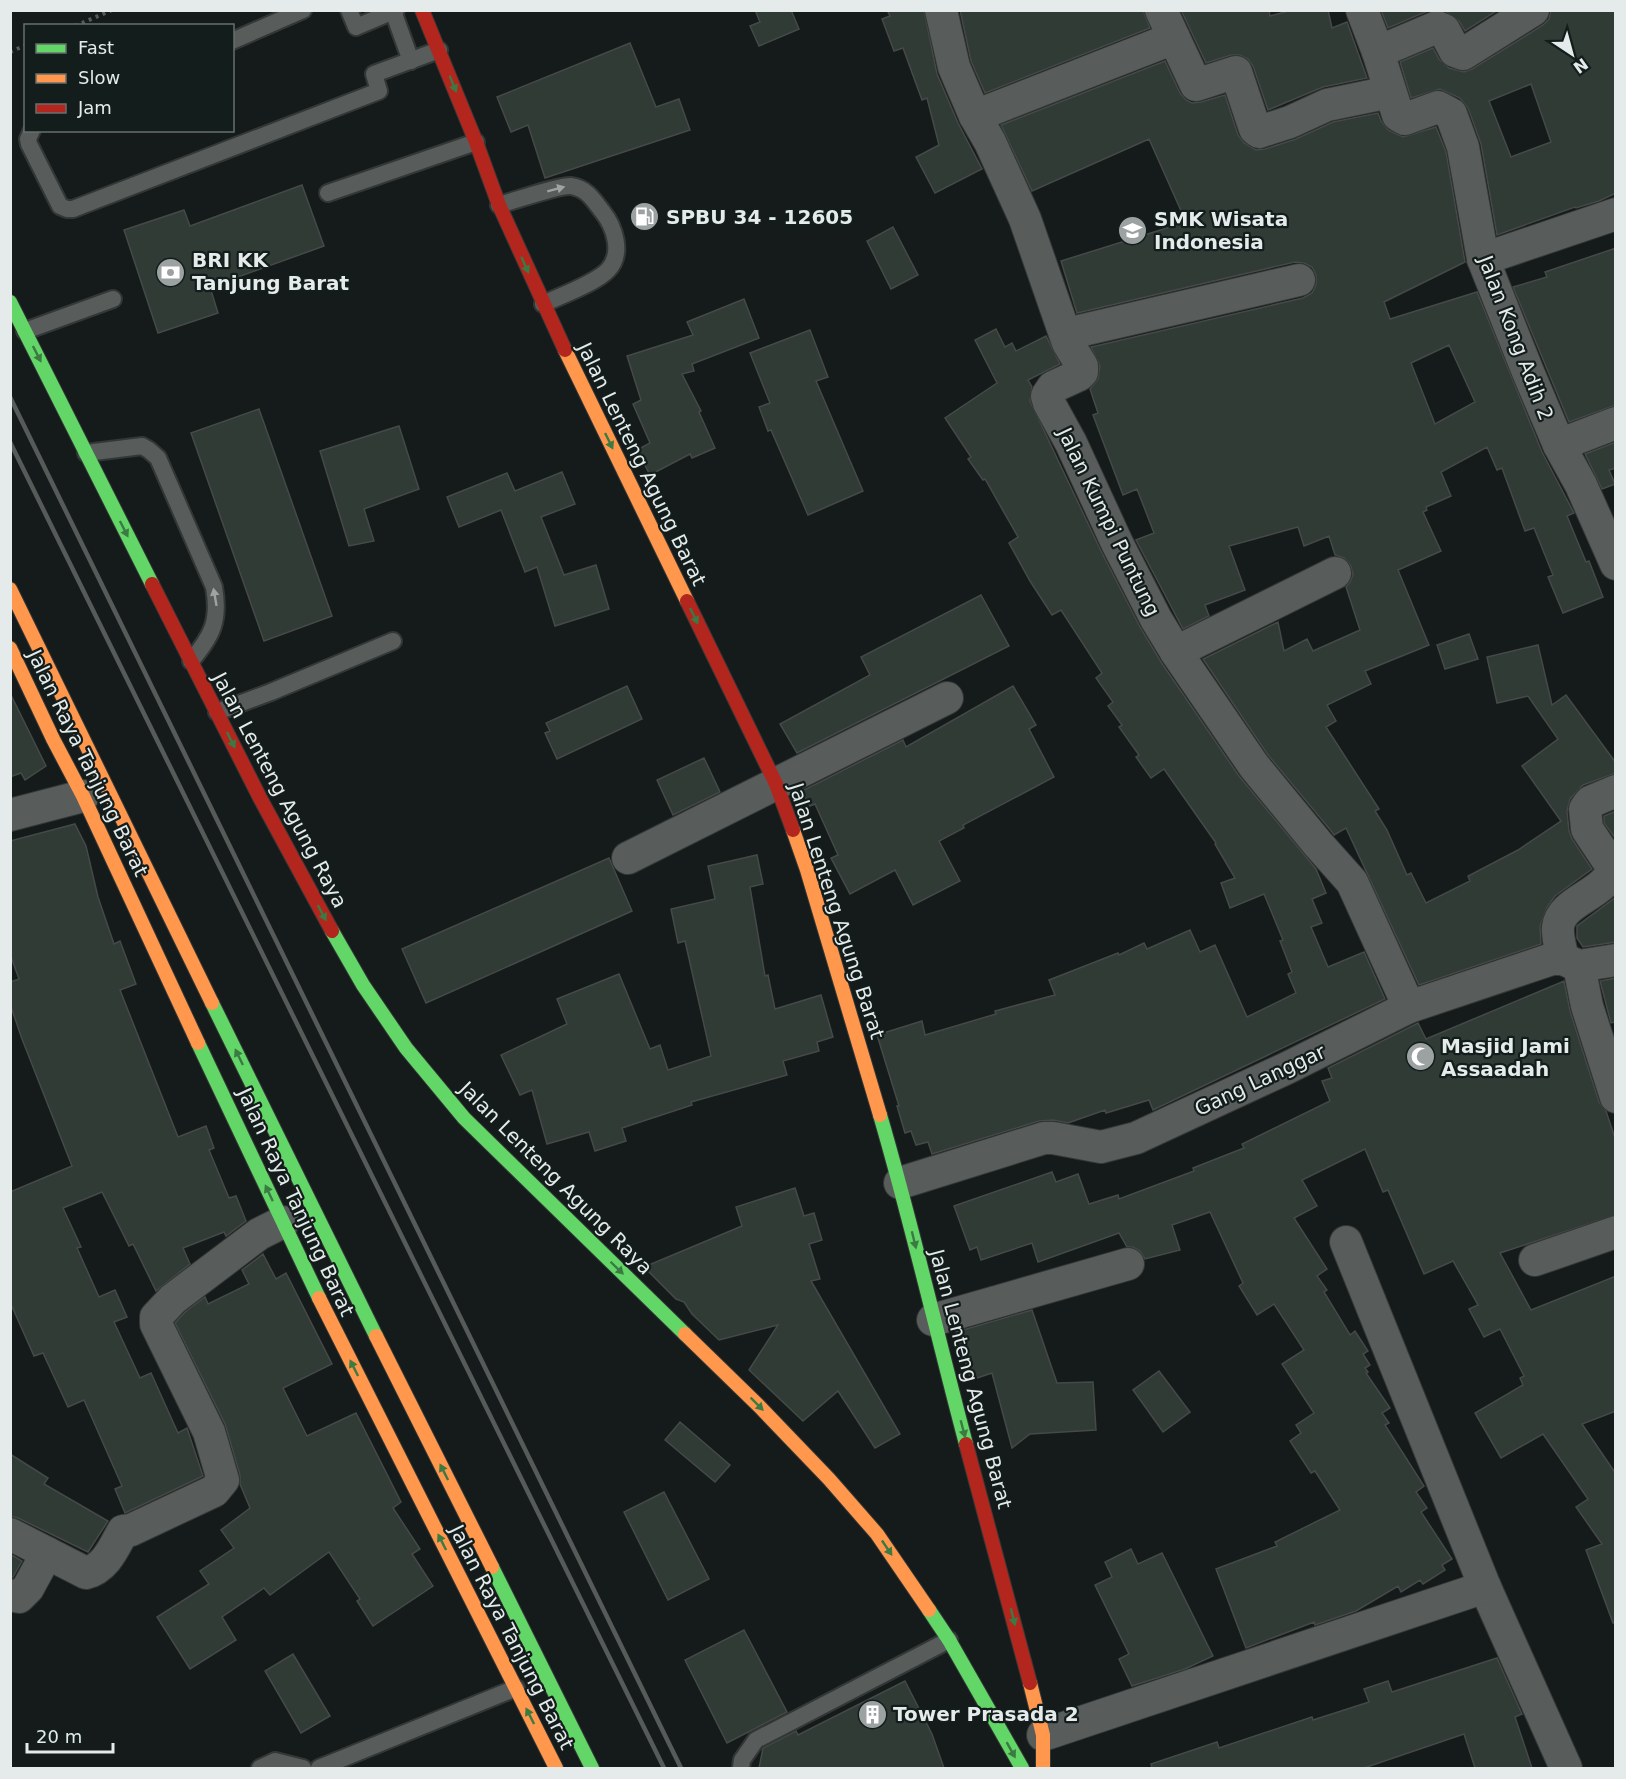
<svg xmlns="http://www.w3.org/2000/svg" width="1626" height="1779" font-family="'DejaVu Sans',sans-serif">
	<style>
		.building { fill: #303b36; stroke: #454948; stroke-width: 1.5; fill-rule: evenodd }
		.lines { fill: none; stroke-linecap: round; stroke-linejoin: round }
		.lane-casing { stroke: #333736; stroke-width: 20 }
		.street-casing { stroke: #333736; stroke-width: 34 }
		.fast-casing { stroke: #333736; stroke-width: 16 }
		.slow-casing { stroke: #333736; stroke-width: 16 }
		.jam-casing { stroke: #333736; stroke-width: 16 }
		.path { stroke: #565b5a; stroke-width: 4; stroke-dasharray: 3 4.5; stroke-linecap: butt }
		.lane { stroke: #585c5b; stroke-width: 16 }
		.street { stroke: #585c5b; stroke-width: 32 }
		.fast { stroke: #63d668; stroke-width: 14 }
		.slow { stroke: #ff974d; stroke-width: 14 }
		.jam { stroke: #b3261e; stroke-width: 14 }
		.rail { stroke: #565b5a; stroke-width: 4.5 }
		.oneway { fill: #3b7a42 }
		.oneway2 { fill: #9ea4a2 }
		.labels { text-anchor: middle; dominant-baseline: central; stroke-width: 4.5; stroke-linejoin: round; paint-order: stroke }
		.poi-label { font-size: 20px; font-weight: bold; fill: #e5ebea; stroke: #131d1c; text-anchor: start }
		.street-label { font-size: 20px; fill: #e5ebea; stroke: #131d1c }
	</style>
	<rect width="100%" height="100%" fill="#151b1a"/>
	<!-- building -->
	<g class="building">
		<path d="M755,10H791L799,29L759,46L750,26L760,22Z"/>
		<path d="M887,10H924L937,74L958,123L982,169L935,193L916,157L939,145L927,98L922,100L903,48L894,51L882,19L890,16Z"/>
		<path d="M960,10H1143L1150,28L985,93L971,61Z"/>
		<path d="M1181,10H1269L1270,16L1292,10H1328L1332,28L1347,22L1367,78L1323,87L1268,110L1253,66L1248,59L1240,55H1231L1206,63Z"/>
		<path d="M1381,10H1430L1388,28Z"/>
		<path d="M1444,10H1498L1465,31L1459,21Z"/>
		<path d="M1551,10H1616V193L1599,201L1576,208L1575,207L1497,235L1481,144L1468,108L1460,98L1440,89L1411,98L1400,62L1433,48L1439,59L1449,68L1464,72L1472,69L1543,25L1549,19ZM1531,84L1551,142L1511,157L1489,101Z"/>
		<path d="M630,43L656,107L679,99L690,130L545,178L528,125L511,132L497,97Z"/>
		<path d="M1165,61L1180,93L1186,100L1192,103L1201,102L1225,95L1238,135L1244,143L1256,150L1265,149L1296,139L1333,122L1378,113L1381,121L1388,130L1403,137L1436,127L1446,152L1465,262L1384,302L1390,319L1477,292L1542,452L1574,513L1567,516L1586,562L1589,561L1603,597L1563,613L1548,577L1553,575L1534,528L1525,531L1502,468L1497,470L1487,447L1441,472L1451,496L1426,507L1427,510L1423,512L1441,551L1398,570L1429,645L1365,671L1371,684L1327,705L1336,721L1326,727L1379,809L1375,811L1387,830L1407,875L1411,873L1426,903L1470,881L1468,876L1518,850L1561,821L1522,766L1558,739L1528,696L1497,703L1487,657L1538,645L1552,705L1566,695L1616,763V773L1583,785L1570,799L1567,811L1569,831L1572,839L1592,869L1555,896L1547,907L1540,926L1541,944L1419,985L1346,828L1334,835L1332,832L1268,755L1203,659L1278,622L1284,651L1307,639L1313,651L1360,630L1346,587L1350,582L1353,575L1351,566L1344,558L1335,555L1329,536L1304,546L1298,527L1229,546L1245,590L1205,605L1209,616L1183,629L1136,540L1154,533L1137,489L1123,495L1093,415L1098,413L1090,389L1098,379L1100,366L1091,347L1303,298L1312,293L1316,285V275L1312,267L1304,263L1295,262L1077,313L1061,261L1186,222L1149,139L1032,191L1001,125ZM1449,345L1475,402L1435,424L1411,363Z"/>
		<path d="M302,185L324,246L210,287L218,313L158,333L124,230L184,210L190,226Z"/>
		<path d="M893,227L918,275L891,289L867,241Z"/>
		<path d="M1616,248V405L1569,422L1513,287L1547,277L1545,272Z"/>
		<path d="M744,299L759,338L692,364L694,371L682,374L701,411L699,412L715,448L692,458L690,454L650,475L637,450L650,443L633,404L641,400L627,356L693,335L687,322Z"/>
		<path d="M996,329L1005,347L1012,343L1016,351L1046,336L1060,364L1028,380L1032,387L1030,401L1101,551L1140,627L1161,662L1239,776L1316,869L1326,893L1312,899L1322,923L1311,927L1328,967L1364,952L1385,999L1153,1110L1149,1100L1106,1113L1105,1110L1068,1123L1053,1120L1039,1121L932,1154L928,1142L916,1145L911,1131L905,1133L897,1106H899L877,1035L922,1021L925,1035L996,1014L995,1011L1055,995L1049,980L1118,953L1119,955L1144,943L1147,949L1190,930L1200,952L1215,945L1247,1017L1296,993L1288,974L1292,972L1280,941L1283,940L1264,894L1230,908L1221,883L1235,878L1215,844L1216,843L1164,769L1151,778L1136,757L1139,755L1119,727L1122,725L1108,706L1113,702L1096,678L1102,673L1061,610L1052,615L1030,581L1009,543L1018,537L985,479L983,480L968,459L971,457L945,418L997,383L975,340Z"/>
		<path d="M810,330L828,377L816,381L863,491L808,515L771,430L768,431L759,407L770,403L750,353Z"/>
		<path d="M259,409L332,616L264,641L191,433Z"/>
		<path d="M399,426L419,489L364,509L374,541L349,546L320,451Z"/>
		<path d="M1616,442V468L1609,470L1615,484L1602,489L1585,454Z"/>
		<path d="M562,472L575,504L541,517L564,575L596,565L609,609L555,626L537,567L525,572L501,510L459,527L447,497L507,473L515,491Z"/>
		<path d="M981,595L1009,646L797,753L780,724L870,675L861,657Z"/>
		<path d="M1469,634L1478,659L1445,669L1437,645Z"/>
		<path d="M627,686L642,719L557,759L545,733L550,731L546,723Z"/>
		<path d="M1013,686L1036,725L1029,729L1054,777L963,825L964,828L939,841L960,881L913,905L895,870L850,894L831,858L838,855L815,804L810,806L802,791L903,740L906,747Z"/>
		<path d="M10,693L46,766L25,780L21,773L10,777Z"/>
		<path d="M704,758L720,792L673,815L657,780Z"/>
		<path d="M1616,811V839L1604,823V816Z"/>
		<path d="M75,824L86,846L98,897L114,944L120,941L136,984L120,990L178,1137L206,1126L214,1148L209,1150L229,1198L236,1196L246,1221L226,1236L224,1232L183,1248L190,1264L156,1291L133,1244L129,1246L102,1192L63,1208L81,1247L77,1248L99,1297L115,1290L127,1317L114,1322L140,1378L151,1373L178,1433L187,1428L203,1476L125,1513L115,1489L122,1486L84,1400L68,1407L43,1353L34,1356L10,1302V1192L72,1166L22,1039L10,1004V982L19,979L10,954V841Z"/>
		<path d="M757,855L763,884L750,887L765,976L768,975L775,1009L821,995L833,1037L817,1042L819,1051L783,1061L787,1075L691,1102L692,1105L622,1128L626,1141L595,1151L589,1132L547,1144L532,1090L520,1095L501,1055L567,1024L557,999L619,974L650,1049L660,1045L668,1070L711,1056L685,941L678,943L671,909L715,899L708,866Z"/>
		<path d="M609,858L632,911L426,1003L402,949Z"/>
		<path d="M1616,897V942L1583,947L1577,938V926Z"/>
		<path d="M1616,978V1022L1611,1023L1600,981Z"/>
		<path d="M1564,981L1570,1011L1599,1102L1606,1111L1616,1141V1215L1500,1253L1531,1310L1616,1276V1411L1582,1424L1616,1474V1623H1613L1586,1550L1602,1544L1576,1507L1588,1499L1543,1434L1501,1458L1475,1413L1523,1385L1520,1378L1524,1376L1500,1329L1484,1337L1469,1309L1478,1305L1453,1261L1424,1274L1388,1190L1383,1192L1365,1149L1302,1180L1317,1206L1294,1218L1327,1269L1317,1276L1327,1290L1324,1292L1350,1335L1355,1331L1368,1351L1363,1354L1370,1365L1365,1368L1368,1372L1366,1373L1390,1408L1382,1413L1389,1423L1385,1425L1424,1486L1416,1492L1427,1508L1421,1512L1452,1559L1442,1565L1445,1570L1423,1584L1420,1580L1401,1592L1398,1586L1356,1611L1315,1625L1314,1622L1246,1648L1216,1569L1277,1546L1275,1542L1340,1510L1315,1471L1311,1473L1290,1441L1301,1433L1296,1425L1314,1413L1282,1364L1304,1350L1274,1304L1257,1315L1239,1286L1243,1283L1210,1212L1172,1225L1180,1250L1145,1259L1140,1251L1133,1247H1127L1119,1233L1038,1262L1032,1243L981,1260L977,1247L970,1250L954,1206L1052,1172L1056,1182L1078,1174L1089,1204L1118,1195L1119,1199L1194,1171L1193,1168L1244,1148L1242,1144L1330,1101L1322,1081L1332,1078L1328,1068L1418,1023L1426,1039Z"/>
		<path d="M795,1188L804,1216L814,1213L822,1240L809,1244L820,1279L811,1281L900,1434L875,1448L838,1391L803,1421L749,1370L778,1325L719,1340L692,1314L684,1302L676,1299L644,1267L742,1226L736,1207Z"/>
		<path d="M263,1254L276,1279L286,1273L332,1364L283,1388L307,1436L356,1413L401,1502L393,1508L420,1549L412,1554L433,1586L373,1626L357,1601L360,1599L329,1552L270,1595L264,1588L222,1617L236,1640L190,1669L157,1617L209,1584L200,1571L234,1548L221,1530L250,1508L240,1484V1475L225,1424L175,1323L185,1312L205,1297L208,1304L249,1284L242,1270Z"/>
		<path d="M1032,1310L1057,1383L1093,1382L1096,1430L1030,1434L1012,1448L992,1373L971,1380L956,1332Z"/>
		<path d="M1159,1371L1190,1412L1163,1432L1133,1390Z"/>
		<path d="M680,1422L730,1465L715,1482L665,1440Z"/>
		<path d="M10,1454L48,1478L44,1484L108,1521L88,1552L18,1518L10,1516Z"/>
		<path d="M664,1492L709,1579L668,1600L624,1512Z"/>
		<path d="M1131,1549L1138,1564L1162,1553L1213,1656L1185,1669L1132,1686L1119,1659L1129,1654L1095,1585L1112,1577L1105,1562Z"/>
		<path d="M10,1554L22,1561L13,1577L10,1578Z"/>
		<path d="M744,1630L787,1712L727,1743L685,1660Z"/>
		<path d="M293,1654L330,1716L301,1733L265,1671Z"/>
		<path d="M1497,1658L1522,1714L1515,1717L1532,1768H1475L1464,1734L1364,1768H1152L1151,1764L1217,1742L1219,1748L1312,1717L1313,1720L1369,1702L1364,1689L1388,1681L1392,1692Z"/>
		<path d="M905,1681L932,1734L944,1768H759L763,1748L796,1731L798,1735Z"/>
	</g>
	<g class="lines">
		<defs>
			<g id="lane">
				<path d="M349,10L356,27L396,10"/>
				<path d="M393,11L411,61"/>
				<path d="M232,41L303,10"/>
				<path d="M32,130L28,139L29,144L60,206L67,209H73L379,91L374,74L439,50"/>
				<path d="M328,193L476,142"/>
				<path d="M499,205C514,201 559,185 571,186C586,188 593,199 602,211C614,226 624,253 608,270C596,283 560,296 543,304"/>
				<path d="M25,331L113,299"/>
				<path d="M86,453L142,446L149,450L158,458L214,587C220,621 212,636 191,661"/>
				<path d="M217,712L271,692L393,641"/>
				<path d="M260,1768L275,1761L303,1768"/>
				<path d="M319,1768L516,1688"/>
				<path d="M741,1768L742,1760L756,1740L949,1640"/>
			</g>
			<g id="street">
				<path d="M941,10L954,67L975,116L990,142L1025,219L1068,343L1082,366V372L1079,375L1053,387L1047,396L1049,403L1071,443L1117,543L1156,619L1176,652L1254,766L1318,844L1352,882L1409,1007"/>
				<path d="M1161,10L1196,85L1236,72L1255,129L1259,132L1290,122L1327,105L1390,92"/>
				<path d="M1362,10L1378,52L1398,115L1405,119L1438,107L1451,114L1463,147L1483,259L1528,372L1559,445L1581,485L1616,564"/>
				<path d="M1378,52L1437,27L1444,30L1455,51L1463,54L1533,10"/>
				<path d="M975,116L1174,38"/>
				<path d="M1483,259L1616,214"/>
				<path d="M1066,334L1299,280"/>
				<path d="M1559,445L1616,423"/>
				<path d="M1176,652L1335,573"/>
				<path d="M10,815L83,796"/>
				<path d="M628,858L947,698"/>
				<path d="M1563,959C1561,949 1557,937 1558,927C1561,900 1606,895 1613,868L1587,829L1585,809L1590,802L1616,791"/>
				<path d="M1579,966L1587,1006L1616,1097"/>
				<path d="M900,1183L1044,1138H1053L1101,1147L1136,1138L1287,1068L1409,1007L1552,959H1563L1579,966L1616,960"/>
				<path d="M1346,1242L1485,1587L1566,1768"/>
				<path d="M1535,1260L1616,1232"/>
				<path d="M933,1320L1128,1264"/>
				<path d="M10,1534L86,1573C106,1568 114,1547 123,1531L131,1530L214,1491L223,1480L209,1432L156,1324V1317L173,1299L259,1234L283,1222"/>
				<path d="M10,1595L19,1597L28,1588L47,1553"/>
				<path d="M1043,1735L1485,1587"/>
			</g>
			<g id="fast">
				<path d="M10,302L152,584"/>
				<path d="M332,931L363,985L406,1048L464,1118L685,1334"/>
				<path d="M212,1003L376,1336"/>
				<path d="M198,1043L319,1298"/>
				<path d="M880,1115C912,1224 937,1335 966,1444"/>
				<path d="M492,1567L592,1768"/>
				<path d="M929,1610L949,1640L1022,1768"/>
			</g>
			<g id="slow">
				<path d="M565,350L687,601"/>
				<path d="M10,589L212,1003"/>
				<path d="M10,648L53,739L83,796L198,1043"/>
				<path d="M793,830L807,870L880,1115"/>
				<path d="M319,1298L556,1768"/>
				<path d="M685,1334L759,1406L829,1479L877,1534L929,1610"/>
				<path d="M376,1336L492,1567"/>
				<path d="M1030,1683L1043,1735V1768"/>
			</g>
			<g id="jam">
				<path d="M422,10L476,142L499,205L565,350"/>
				<path d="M152,584L260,798L332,931"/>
				<path d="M687,601L776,784L793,830"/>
				<path d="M966,1444L1030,1683"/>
			</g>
		</defs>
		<!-- lane casing -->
		<use href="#lane" class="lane-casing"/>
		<!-- street casing -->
		<use href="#street" class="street-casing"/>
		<!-- fast casing -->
		<use href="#fast" class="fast-casing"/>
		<!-- slow casing -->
		<use href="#slow" class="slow-casing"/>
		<!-- jam casing -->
		<use href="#jam" class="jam-casing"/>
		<!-- path -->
		<g class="path">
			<path d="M75,26L112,10"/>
			<path d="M10,52L26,45"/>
		</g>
		<!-- lane -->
		<use href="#lane" class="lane"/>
		<!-- street -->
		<use href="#street" class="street"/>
		<!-- fast -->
		<use href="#fast" class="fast"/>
		<!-- slow -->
		<use href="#slow" class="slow"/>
		<!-- jam -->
		<use href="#jam" class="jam"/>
		<!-- rail -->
		<g class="rail">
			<path d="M10,397L681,1768"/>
			<path d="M10,442L664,1768"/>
		</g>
	</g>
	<!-- one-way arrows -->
	<defs><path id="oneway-solid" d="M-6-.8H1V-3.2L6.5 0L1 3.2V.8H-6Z" transform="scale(1.5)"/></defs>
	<g class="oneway">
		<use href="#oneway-solid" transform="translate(453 84) rotate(68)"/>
		<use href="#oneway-solid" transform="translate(525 265) rotate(66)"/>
		<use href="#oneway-solid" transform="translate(37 354) rotate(63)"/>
		<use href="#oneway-solid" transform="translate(609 441) rotate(64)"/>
		<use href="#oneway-solid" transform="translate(124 529) rotate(63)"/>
		<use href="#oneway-solid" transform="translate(694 616) rotate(64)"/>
		<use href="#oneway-solid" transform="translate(231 740) rotate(63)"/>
		<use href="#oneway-solid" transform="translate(322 913) rotate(62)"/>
		<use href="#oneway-solid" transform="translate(239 1057) rotate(-116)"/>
		<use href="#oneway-solid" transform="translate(269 1193) rotate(-115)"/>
		<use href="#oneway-solid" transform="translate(914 1240) rotate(76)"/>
		<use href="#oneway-solid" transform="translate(617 1268) rotate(44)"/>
		<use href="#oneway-solid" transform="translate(354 1368) rotate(-117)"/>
		<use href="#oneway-solid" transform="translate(757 1404) rotate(45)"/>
		<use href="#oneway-solid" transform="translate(963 1429) rotate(75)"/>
		<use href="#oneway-solid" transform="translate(444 1472) rotate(-117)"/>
		<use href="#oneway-solid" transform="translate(442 1542) rotate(-117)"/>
		<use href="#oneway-solid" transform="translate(887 1548) rotate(56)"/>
		<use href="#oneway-solid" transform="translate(1013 1617) rotate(76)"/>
		<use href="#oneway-solid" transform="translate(530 1716) rotate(-117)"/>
		<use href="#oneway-solid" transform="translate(1011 1750) rotate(61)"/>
	</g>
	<g class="oneway2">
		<use href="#oneway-solid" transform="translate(556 189) rotate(-15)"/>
		<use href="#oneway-solid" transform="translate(215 597) rotate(-100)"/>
	</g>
	<!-- icons -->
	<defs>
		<symbol id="fuel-disc" viewBox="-11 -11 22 22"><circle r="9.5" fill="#9ca2a1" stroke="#131d1c"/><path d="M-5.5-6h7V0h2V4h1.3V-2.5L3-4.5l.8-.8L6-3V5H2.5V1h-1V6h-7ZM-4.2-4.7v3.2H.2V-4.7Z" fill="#fff"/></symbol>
		<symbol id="school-disc" viewBox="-11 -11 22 22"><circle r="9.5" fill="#9ca2a1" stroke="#131d1c"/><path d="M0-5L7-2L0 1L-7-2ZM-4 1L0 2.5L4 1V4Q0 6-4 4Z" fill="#fff"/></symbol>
		<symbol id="bank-disc" viewBox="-11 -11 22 22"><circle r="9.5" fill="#9ca2a1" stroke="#131d1c"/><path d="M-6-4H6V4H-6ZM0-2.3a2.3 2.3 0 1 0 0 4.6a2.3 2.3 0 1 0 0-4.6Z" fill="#fff"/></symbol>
		<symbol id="mosque-disc" viewBox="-11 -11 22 22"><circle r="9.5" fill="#9ca2a1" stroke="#131d1c"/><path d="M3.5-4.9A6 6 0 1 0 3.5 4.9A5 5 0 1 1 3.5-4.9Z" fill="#fff"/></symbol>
		<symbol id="building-disc" viewBox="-11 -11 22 22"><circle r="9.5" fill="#9ca2a1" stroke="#131d1c"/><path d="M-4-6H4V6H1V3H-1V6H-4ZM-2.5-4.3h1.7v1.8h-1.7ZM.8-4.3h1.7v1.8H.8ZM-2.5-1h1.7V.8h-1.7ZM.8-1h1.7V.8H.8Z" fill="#fff"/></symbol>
	</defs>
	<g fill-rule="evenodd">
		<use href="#fuel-disc" x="628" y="200" width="33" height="33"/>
		<use href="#school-disc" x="1116" y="214" width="33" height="33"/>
		<use href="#bank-disc" x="154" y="256" width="33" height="33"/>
		<use href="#mosque-disc" x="1404" y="1040" width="33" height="33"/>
		<use href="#building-disc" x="856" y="1698" width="33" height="33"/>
	</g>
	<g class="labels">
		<!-- poi labels -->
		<g class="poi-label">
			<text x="666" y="217">SPBU 34 - 12605</text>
			<text x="1154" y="219">SMK Wisata<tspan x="1154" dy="23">Indonesia</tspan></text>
			<text x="192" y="260">BRI KK<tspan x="192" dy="23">Tanjung Barat</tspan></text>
			<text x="1441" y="1046">Masjid Jami<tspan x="1441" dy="23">Assaadah</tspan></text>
			<text x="893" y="1714">Tower Prasada 2</text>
		</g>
		<!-- street labels -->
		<g class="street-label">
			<text transform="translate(1516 338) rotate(69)">Jalan Kong Adih 2</text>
			<text transform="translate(642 464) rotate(64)">Jalan Lenteng Agung Barat</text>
			<text transform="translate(1109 522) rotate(64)">Jalan Kumpi Puntung</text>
			<text transform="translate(88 763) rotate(64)">Jalan Raya Tanjung Barat</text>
			<text transform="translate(280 790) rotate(62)">Jalan Lenteng Agung Raya</text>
			<text transform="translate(837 911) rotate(72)">Jalan Lenteng Agung Barat</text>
			<text transform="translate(1260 1080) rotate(-25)">Gang Langgar</text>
			<text transform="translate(556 1178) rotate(45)">Jalan Lenteng Agung Raya</text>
			<text transform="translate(296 1202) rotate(65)">Jalan Raya Tanjung Barat</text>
			<text transform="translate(971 1379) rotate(75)">Jalan Lenteng Agung Barat</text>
			<text transform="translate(512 1637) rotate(63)">Jalan Raya Tanjung Barat</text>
		</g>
	</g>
	<!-- border -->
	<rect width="1626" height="1779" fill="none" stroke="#e5ebea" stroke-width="24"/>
	<!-- legend -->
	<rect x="24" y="24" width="210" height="108" fill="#131d1c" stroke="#676f6e" stroke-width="1.5"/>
	<rect x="36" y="44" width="30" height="9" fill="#63d668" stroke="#676f6e" stroke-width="1.5"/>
	<text x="78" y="54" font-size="18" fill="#e5ebea">Fast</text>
	<rect x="36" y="74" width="30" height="9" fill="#ff974d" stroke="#676f6e" stroke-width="1.5"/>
	<text x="78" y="84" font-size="18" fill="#e5ebea">Slow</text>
	<rect x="36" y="104" width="30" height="9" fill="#b3261e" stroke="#676f6e" stroke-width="1.5"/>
	<text x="78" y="114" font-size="18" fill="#e5ebea">Jam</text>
	<!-- north arrow -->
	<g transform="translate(1572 54) rotate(144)" stroke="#131d1c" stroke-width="4.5" paint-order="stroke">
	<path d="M0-4.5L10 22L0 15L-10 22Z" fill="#e5ebea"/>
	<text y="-9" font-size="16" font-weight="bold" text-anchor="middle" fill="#e5ebea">N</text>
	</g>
	<!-- scale -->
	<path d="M27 1743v9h86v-9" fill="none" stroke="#e5ebea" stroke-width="3"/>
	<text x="36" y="1743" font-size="18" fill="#e5ebea" stroke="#131d1c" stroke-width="4.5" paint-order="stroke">20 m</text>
</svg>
